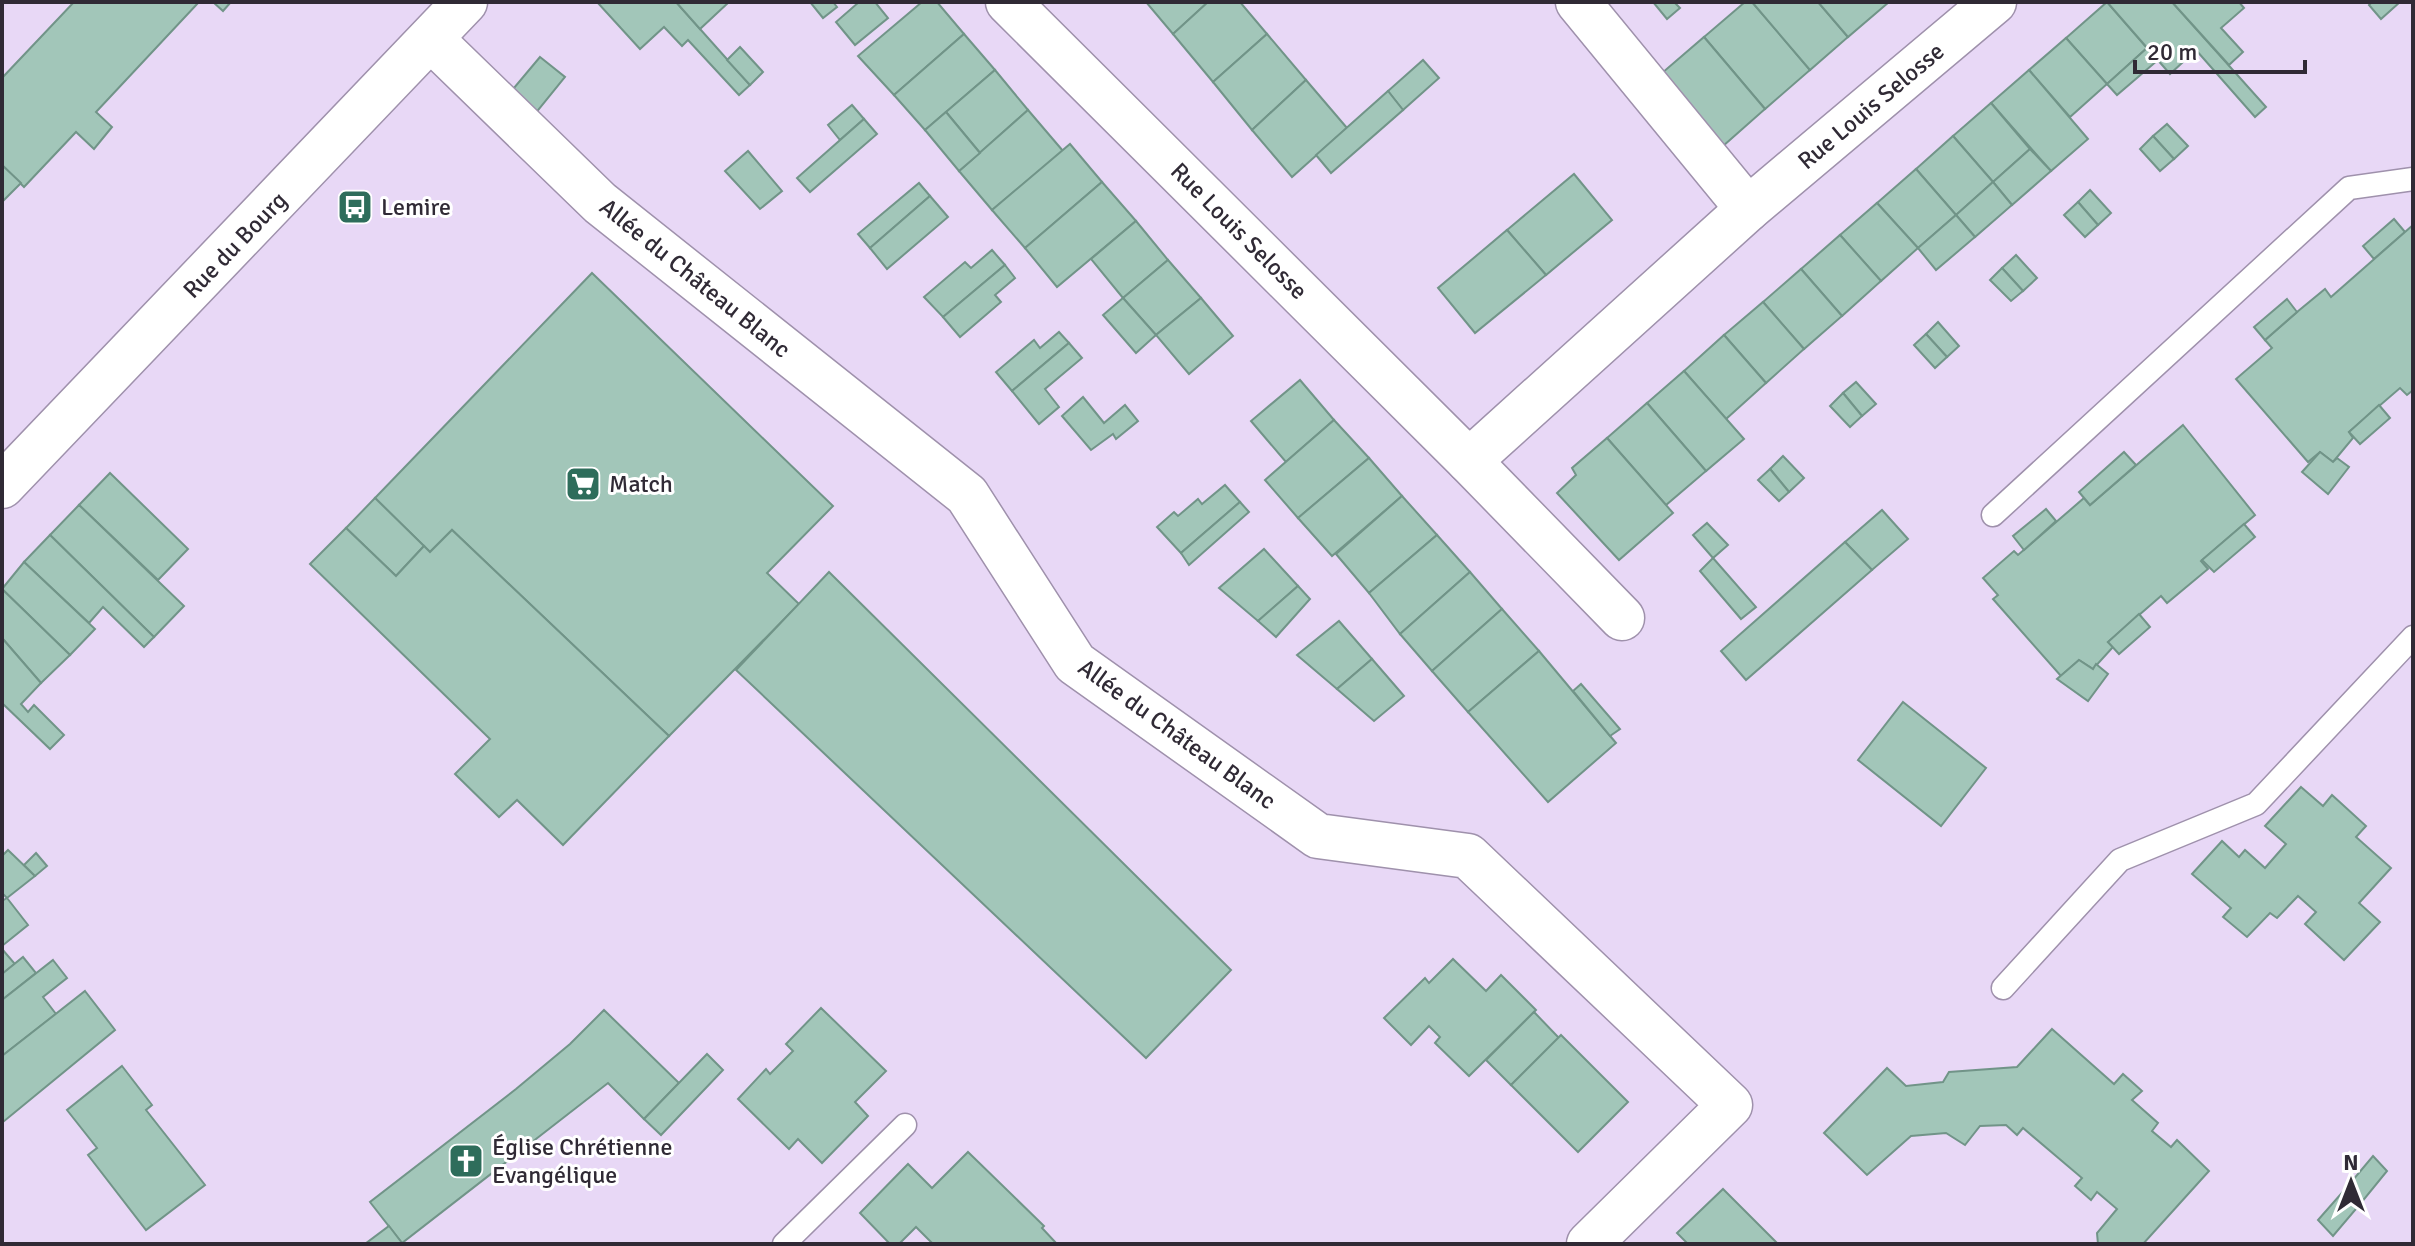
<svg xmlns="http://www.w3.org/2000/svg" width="2415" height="1246" font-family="Signika,sans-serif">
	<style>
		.building { fill: #a2c6b9; stroke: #719488; stroke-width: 2 }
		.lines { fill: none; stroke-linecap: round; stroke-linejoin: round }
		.service-casing { stroke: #9f91ac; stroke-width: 25 }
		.minor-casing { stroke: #9f91ac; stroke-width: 47 }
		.service { stroke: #fff; stroke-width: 22 }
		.minor { stroke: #fff; stroke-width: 44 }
		.labels { text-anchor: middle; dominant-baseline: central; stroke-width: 6; stroke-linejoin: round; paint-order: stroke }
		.street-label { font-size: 24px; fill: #302a35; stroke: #fff }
		.poi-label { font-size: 24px; fill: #302a35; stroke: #fff; text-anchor: start }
	</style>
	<rect width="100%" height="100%" fill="#e8d8f6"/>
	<!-- building -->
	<g class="building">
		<path d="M74,2H199L96,112L112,127L94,149L76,132L24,187L2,165V78Z"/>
		<path d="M213,2H231L223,11Z"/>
		<path d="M597,2H676L750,85L739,95L688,40L682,46L664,27L640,49Z"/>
		<path d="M676,2H729L700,29Z"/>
		<path d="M810,2H833L837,7L823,18Z"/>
		<path d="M859,2H875L888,18L855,45L836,22Z"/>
		<path d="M922,2H937L964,34L894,95L858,56Z"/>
		<path d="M1146,2H1208L1173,34Z"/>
		<path d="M1208,2H1240L1267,34L1213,82L1173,34Z"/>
		<path d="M1653,2H1674L1680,8L1667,19Z"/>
		<path d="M1745,2H1752L1810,70L1765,109L1704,37Z"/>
		<path d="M1752,2H1818L1848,37L1810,70Z"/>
		<path d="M1818,2H1889L1848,37Z"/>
		<path d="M2107,2L2147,48L2107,84L2066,38Z"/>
		<path d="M2107,2H2172L2266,107L2255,117L2196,50L2170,74Z"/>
		<path d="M2172,2H2239L2244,8L2221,28L2243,52L2229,65Z"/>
		<path d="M2372,2H2400L2381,19L2369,5Z"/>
		<path d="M964,34L995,70L925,130L894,95Z"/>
		<path d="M1267,34L1306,80L1252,130L1213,82Z"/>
		<path d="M1704,37L1765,109L1723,146L1662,73Z"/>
		<path d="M2066,38L2107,84L2070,117L2029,70Z"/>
		<path d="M740,47L763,72L750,85L727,60Z"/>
		<path d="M2147,48L2158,60L2117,95L2107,84Z"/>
		<path d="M540,57L565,77L535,114L508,95Z"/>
		<path d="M1423,60L1439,78L1403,110L1388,91Z"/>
		<path d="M995,70L1028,110L980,153L946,112Z"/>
		<path d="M2029,70L2088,139L2051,171L1991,103Z"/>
		<path d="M1306,80L1347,128L1292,177L1252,130Z"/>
		<path d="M1388,91L1403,110L1331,173L1316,155Z"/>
		<path d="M1991,103L2030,149L1993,182L1953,136Z"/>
		<path d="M852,105L864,119L840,140L828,125Z"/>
		<path d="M1028,110L1063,151L992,210L959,171Z"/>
		<path d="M946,112L980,153L959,171L925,130Z"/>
		<path d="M864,119L877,134L810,192L797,178Z"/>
		<path d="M2167,124L2188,146L2174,159L2153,136Z"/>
		<path d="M1953,136L1993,182L1956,215L1916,169Z"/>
		<path d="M2153,136L2174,159L2160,171L2140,149Z"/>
		<path d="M1070,144L1102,182L1025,248L992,210Z"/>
		<path d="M2030,149L2051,171L2012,205L1993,182Z"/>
		<path d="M748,151L782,191L760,209L725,171Z"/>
		<path d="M2,165L21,183L2,202Z"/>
		<path d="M1916,169L1956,215L1918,248L1877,203Z"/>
		<path d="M1574,174L1612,220L1546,275L1507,230Z"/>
		<path d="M1102,182L1136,221L1057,287L1025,248Z"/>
		<path d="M1993,182L2012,205L1975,237L1956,215Z"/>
		<path d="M919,183L930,196L870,248L858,234Z"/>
		<path d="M2090,190L2111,213L2098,225L2078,202Z"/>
		<path d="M930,196L948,217L887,269L870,248Z"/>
		<path d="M2078,202L2098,225L2085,237L2064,215Z"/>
		<path d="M1877,203L1918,248L1881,281L1840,235Z"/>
		<path d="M1956,215L1975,237L1936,270L1918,248Z"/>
		<path d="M2394,219L2405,232L2374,259L2363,246Z"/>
		<path d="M1136,221L1168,260L1123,298L1091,259Z"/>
		<path d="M2413,225V390L2407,395L2400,388L2349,432L2353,438L2333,462L2320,452L2308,462L2236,379L2272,348L2265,340L2297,312L2325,289L2331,297Z"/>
		<path d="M1507,230L1546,275L1475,333L1438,288Z"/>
		<path d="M1840,235L1881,281L1842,316L1801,269Z"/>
		<path d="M992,250L1005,265L943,317L924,297L965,262L971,268Z"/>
		<path d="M2016,255L2037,278L2023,291L2002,268Z"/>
		<path d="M1168,260L1201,298L1156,335L1123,298Z"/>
		<path d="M1005,265L1015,278L995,295L1001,302L960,337L943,317Z"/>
		<path d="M2002,268L2023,291L2011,301L1990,280Z"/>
		<path d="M1801,269L1842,316L1804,349L1763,302Z"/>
		<path d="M592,273L833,506L767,573L799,604L669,736L452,530L430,552L375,498Z"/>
		<path d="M1123,298L1156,335L1136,353L1103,315Z"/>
		<path d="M1201,298L1233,336L1189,374L1156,335Z"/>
		<path d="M2287,299L2297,312L2265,340L2254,327Z"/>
		<path d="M1763,302L1804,349L1766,383L1724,335Z"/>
		<path d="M1938,322L1959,346L1947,357L1926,334Z"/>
		<path d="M1059,332L1069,343L1012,391L996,372L1034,340L1040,348Z"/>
		<path d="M1926,334L1947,357L1935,368L1914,345Z"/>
		<path d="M1724,335L1766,383L1726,419L1684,371Z"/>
		<path d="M1069,343L1082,358L1045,389L1059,407L1039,424L1012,391Z"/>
		<path d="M1684,371L1744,439L1706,471L1647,403Z"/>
		<path d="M1300,380L1334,420L1286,462L1251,421Z"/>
		<path d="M1856,382L1876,404L1862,416L1843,393Z"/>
		<path d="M1843,393L1862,416L1850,427L1830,406Z"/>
		<path d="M1083,397L1104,423L1125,405L1138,421L1116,439L1113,434L1091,450L1062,416Z"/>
		<path d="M1647,403L1706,471L1666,505L1607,438Z"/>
		<path d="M2379,405L2390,418L2360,444L2349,432Z"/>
		<path d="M1334,420L1369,458L1298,518L1265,480Z"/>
		<path d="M2183,425L2255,515L2201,561L2208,569L2167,603L2161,596L2108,642L2113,647L2093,669L2079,660L2061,676L1993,599L1998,595L1983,578L2014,551L2018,555L2084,498L2090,505Z"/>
		<path d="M1607,438L1673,513L1619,560L1557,493L1576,475L1572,468Z"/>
		<path d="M2124,452L2136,465L2090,505L2079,492Z"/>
		<path d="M2320,452L2333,462L2337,458L2349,467L2328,494L2302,472Z"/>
		<path d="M1783,456L1804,478L1789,492L1770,469Z"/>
		<path d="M1369,458L1402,496L1332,556L1298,518Z"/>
		<path d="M1770,469L1789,492L1779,501L1758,480Z"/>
		<path d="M110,473L188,549L158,580L79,505Z"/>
		<path d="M1225,485L1240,502L1181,553L1157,527L1174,512L1178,516L1198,499L1202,504Z"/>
		<path d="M1402,496L1437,535L1369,593L1336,554Z"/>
		<path d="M375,498L424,546L396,576L346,528Z"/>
		<path d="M1240,502L1249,512L1189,565L1181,553Z"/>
		<path d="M79,505L184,606L154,637L50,535Z"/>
		<path d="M2046,509L2056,521L2024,550L2013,536Z"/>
		<path d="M1882,510L1908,539L1872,570L1845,542Z"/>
		<path d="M1707,523L1728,545L1713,558L1693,535Z"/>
		<path d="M2244,524L2255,537L2214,572L2202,560Z"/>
		<path d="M346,528L396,576L424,546L430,552L452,530L669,736L563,845L517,800L499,817L455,774L490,739L310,564Z"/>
		<path d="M50,535L154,637L144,647L103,607L89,623L24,562Z"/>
		<path d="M1437,535L1470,572L1400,634L1369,593Z"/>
		<path d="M1845,542L1872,570L1746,680L1721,651Z"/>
		<path d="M1264,549L1298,586L1258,621L1219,588Z"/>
		<path d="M1713,558L1756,607L1741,619L1700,571Z"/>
		<path d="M24,562L95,629L70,655L2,589Z"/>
		<path d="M829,572L1231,970L1146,1058L736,670Z"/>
		<path d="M1470,572L1502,609L1432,671L1400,634Z"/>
		<path d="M1298,586L1310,599L1276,637L1258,621Z"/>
		<path d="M2,589L70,655L41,683L2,638Z"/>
		<path d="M1502,609L1539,651L1468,712L1432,671Z"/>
		<path d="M2139,614L2150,627L2119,654L2108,642Z"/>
		<path d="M1339,621L1372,659L1337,689L1297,655Z"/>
		<path d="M2,638L41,683L21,704L28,712L34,705L64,735L50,749L2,703Z"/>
		<path d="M1539,651L1616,743L1548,802L1468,712Z"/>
		<path d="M1372,659L1404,696L1374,721L1337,689Z"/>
		<path d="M2079,660L2093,669L2096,664L2108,674L2088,701L2057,679Z"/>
		<path d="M1581,684L1620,729L1610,736L1573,691Z"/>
		<path d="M1903,702L1986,768L1941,826L1858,760Z"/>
		<path d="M2301,787L2323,806L2332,795L2366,826L2356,837L2391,868L2359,903L2380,922L2344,960L2305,924L2316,912L2298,896L2277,918L2270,913L2247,937L2223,917L2231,908L2192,874L2222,841L2239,857L2245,850L2265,868L2286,844L2265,826Z"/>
		<path d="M8,850L35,876L7,898L2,893V856Z"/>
		<path d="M36,853L47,866L35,876L24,865Z"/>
		<path d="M7,898L28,925L2,946V901Z"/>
		<path d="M2,949L15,964L2,974Z"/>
		<path d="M23,957L36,973L2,1000V974Z"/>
		<path d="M1453,959L1486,991L1501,975L1536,1010L1469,1076L1435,1043L1440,1037L1429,1026L1411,1045L1384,1018L1425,978L1429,983Z"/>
		<path d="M53,960L67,978L43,997L56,1014L2,1056V1000Z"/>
		<path d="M85,991L115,1030L3,1122L2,1056Z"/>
		<path d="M821,1008L886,1071L855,1102L868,1116L822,1163L798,1139L789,1149L738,1099L766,1069L770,1074L793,1051L786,1044Z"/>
		<path d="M604,1010L679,1083L644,1119L608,1083L402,1243L370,1202L516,1089L570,1044Z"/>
		<path d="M1534,1012L1559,1038L1511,1085L1486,1060Z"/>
		<path d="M2052,1029L2114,1084L2123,1074L2142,1091L2132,1100L2158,1123L2152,1131L2171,1147L2177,1140L2209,1171L2143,1244H2098L2097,1233L2117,1209L2097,1192L2091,1200L2075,1186L2082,1178L2023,1128L2017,1135L2006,1125L1980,1126L1965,1145L1946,1133L1911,1136L1867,1175L1824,1133L1887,1068L1906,1086L1943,1082L1949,1072L2017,1067Z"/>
		<path d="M1561,1035L1628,1102L1578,1152L1511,1085Z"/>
		<path d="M707,1054L723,1070L661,1135L644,1119Z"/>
		<path d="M122,1066L152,1105L146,1110L205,1185L146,1230L88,1155L97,1148L67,1110Z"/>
		<path d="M968,1152L1044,1226L1042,1228L1057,1244H933L916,1227L899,1244H890L860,1213L908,1164L932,1188Z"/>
		<path d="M2373,1156L2387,1171L2361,1203L2347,1187Z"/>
		<path d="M2347,1187L2361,1203L2333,1236L2318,1220Z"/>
		<path d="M1723,1189L1778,1244H1688L1677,1233Z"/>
		<path d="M389,1226L402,1243L365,1244Z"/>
	</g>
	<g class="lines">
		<defs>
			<g id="service">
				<path d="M1993,515L2349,188L2413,179"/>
				<path d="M2003,988L2120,860L2256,804L2413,637"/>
				<path d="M784,1244L905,1125"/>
			</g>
			<g id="minor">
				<path d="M1008,2L1469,461L1748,209L1994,2"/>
				<path d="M1578,2L1748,209"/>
				<path d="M431,39L600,203L967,495L1075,663L1318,836L1468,856L1730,1105L1589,1244"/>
				<path d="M1469,461L1622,618"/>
				<path d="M2,486L465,2"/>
			</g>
		</defs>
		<!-- service casing -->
		<use href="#service" class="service-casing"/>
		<!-- minor casing -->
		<use href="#minor" class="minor-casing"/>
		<!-- service -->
		<use href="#service" class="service"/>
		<!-- minor -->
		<use href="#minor" class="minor"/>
	</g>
	<!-- icons -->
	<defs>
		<symbol id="bus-square" viewBox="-11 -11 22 22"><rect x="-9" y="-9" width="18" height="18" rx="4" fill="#2e6d5b" stroke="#fff"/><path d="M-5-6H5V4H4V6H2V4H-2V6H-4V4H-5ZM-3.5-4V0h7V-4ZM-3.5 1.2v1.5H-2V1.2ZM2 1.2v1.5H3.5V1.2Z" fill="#fff"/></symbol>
		<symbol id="supermarket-square" viewBox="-11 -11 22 22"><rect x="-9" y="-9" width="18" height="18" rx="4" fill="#2e6d5b" stroke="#fff"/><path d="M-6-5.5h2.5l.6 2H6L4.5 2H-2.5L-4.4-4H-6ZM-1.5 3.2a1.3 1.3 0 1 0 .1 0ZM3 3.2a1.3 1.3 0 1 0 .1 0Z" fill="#fff"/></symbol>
		<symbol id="church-square" viewBox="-11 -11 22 22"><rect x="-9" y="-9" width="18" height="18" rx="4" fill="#2e6d5b" stroke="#fff"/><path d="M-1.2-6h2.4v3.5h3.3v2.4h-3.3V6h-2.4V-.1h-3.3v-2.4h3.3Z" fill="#fff"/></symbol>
	</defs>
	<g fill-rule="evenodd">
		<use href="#bus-square" x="335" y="187" width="40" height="40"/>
		<use href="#supermarket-square" x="563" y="464" width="40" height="40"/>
		<use href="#church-square" x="446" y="1141" width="40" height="40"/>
	</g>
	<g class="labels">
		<!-- street labels -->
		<g class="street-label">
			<text transform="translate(1871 106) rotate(-40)">Rue Louis Selosse</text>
			<text transform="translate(1239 231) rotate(45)">Rue Louis Selosse</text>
			<text transform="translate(235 245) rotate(-46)">Rue du Bourg</text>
			<text transform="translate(695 278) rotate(39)">Allée du Château Blanc</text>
			<text transform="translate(1177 734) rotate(36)">Allée du Château Blanc</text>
		</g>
		<!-- poi labels -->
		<g class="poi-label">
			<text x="381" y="207">Lemire</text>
			<text x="609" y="484">Match</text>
			<text x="492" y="1147">Église Chrétienne<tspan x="492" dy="28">Evangélique</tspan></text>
		</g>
	</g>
	<!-- border -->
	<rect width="2415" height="1246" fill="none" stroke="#302a35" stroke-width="8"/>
	<!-- north arrow -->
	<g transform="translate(2351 1182)" stroke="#ffffff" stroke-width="6" paint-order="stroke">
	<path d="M0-6L14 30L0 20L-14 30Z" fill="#302a35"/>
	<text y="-12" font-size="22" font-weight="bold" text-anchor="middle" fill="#302a35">N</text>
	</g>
	<!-- scale -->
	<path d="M2135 60v12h170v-12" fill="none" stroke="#302a35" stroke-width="4"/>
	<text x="2147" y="60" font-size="24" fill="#302a35" stroke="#ffffff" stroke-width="6" paint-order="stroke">20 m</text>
</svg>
